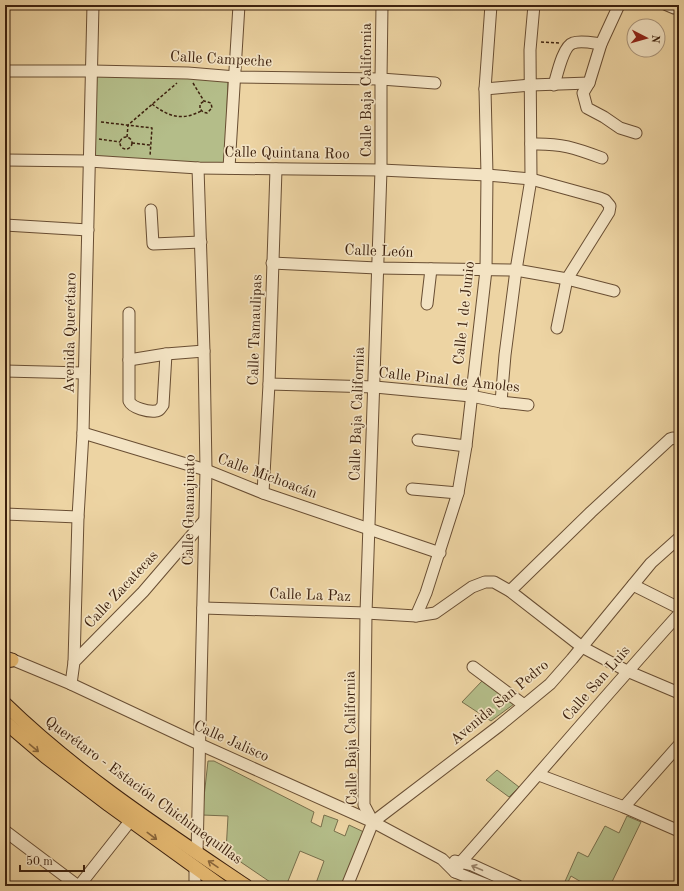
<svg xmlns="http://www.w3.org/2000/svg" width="684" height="891" font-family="'Old Standard TT',serif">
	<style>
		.green { fill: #b4bd89; stroke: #786f4c }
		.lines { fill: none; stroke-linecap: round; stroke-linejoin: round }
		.minor-casing { stroke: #694e33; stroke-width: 13 }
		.major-casing { stroke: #3d210e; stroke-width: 15 }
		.path { stroke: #3d210e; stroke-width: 1.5; stroke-dasharray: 3 2; stroke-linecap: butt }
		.minor { stroke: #f3e3c3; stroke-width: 11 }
		.major { stroke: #e6ba72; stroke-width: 13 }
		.oneway { stroke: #89663b }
		.oneway2 { stroke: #988268 }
		.labels { text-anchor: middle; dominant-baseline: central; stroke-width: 3.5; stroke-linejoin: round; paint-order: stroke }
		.street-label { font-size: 15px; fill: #3d210e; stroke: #f3e3c3 }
	</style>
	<rect width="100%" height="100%" fill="#edd4a3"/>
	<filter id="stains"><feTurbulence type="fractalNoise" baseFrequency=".005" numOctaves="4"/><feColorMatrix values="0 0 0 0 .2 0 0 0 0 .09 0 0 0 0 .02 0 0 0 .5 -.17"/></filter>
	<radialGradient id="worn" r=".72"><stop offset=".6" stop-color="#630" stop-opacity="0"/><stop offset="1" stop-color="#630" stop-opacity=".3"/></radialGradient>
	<!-- green -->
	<g class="green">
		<path d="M93,72L228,76L225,166L91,160Z"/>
		<path d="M482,681L514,704L491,721L462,702Z"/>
		<path d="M208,761H214L314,812L311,822L321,827L324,815L338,820L334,831L345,836L349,825L366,833L344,886H315L324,861L300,851L286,886H276L226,852L228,816L202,815Z"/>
		<path d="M497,770L519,787L509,797L486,780Z"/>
		<path d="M627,816L641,822L610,886H588L571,876L566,886H563L578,852L588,857L605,826L619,833Z"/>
	</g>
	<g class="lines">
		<defs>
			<g id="minor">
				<path d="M619,5L601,44L589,83L583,93L587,108L604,117L620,128L636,133"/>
				<path d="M667,5L674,8"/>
				<path d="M5,71H92L188,73L236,77L381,79L435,83"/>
				<path d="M554,85C557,75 563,46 573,43C581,40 593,43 601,44"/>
				<path d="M485,89L531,85L589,83"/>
				<path d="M531,144C561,143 575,148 602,158"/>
				<path d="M5,160L89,161L198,168L381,170L487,175L531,179L600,198L605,200L610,206L609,212L567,279L557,328"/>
				<path d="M229,168L239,5"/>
				<path d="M151,210L153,244L201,242"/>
				<path d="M5,225L88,230"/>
				<path d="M272,263L377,268L516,270L567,279L614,291"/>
				<path d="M427,304L431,269"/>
				<path d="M129,313V401C132,408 148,412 156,411C159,411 161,408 163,405L166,354"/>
				<path d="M129,360L166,354L204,351"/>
				<path d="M5,371L84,373"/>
				<path d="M269,384L375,387L471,396L501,402L528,405"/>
				<path d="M501,402L505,355L516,270L531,179L530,50L534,5"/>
				<path d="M83,433L206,470L263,493L440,553"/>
				<path d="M418,440L466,446"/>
				<path d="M412,489L458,493"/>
				<path d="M263,493L269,384L276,169"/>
				<path d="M5,514L78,517"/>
				<path d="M633,585L679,608"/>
				<path d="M510,591L591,512L670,439L673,438L679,440"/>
				<path d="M203,608L366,613L416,616L435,613L472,587L485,582H494L510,591L582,647L627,671L679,693"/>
				<path d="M416,616L426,593L458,493L466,446L486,270L487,175L485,89L491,5"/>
				<path d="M6,657L71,684L199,744L373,822L442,859L455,872L490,886"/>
				<path d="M74,662L78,517L83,433L93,5"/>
				<path d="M473,667L524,705"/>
				<path d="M71,684L74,662L143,592L204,521"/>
				<path d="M539,775L624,807L679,831"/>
				<path d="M624,807L679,745"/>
				<path d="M373,822L364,805V795L366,613L381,170V79L382,5"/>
				<path d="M373,822L499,726L550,684L572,659L651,563L679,538"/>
				<path d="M5,831L78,886"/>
				<path d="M197,853L206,470L204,351L198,168"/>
				<path d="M455,861L472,865L518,886"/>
				<path d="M195,867V886"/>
				<path d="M455,872L461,862C534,780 605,696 679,614"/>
				<path d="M79,886L131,820"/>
				<path d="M347,886L373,822"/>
			</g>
			<g id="major">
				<path d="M5,661L12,660"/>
				<path d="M5,704C77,774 163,830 246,886"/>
				<path d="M5,722L46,757L109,805L221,886"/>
			</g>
		</defs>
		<!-- minor casing -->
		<use href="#minor" class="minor-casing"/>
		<!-- major casing -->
		<use href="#major" class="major-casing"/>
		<!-- path -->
		<g class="path">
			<path d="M541,42L559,43"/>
			<path d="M193,83L204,101L211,103L212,108L207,113L203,112L200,109V104L204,101"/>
			<path d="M152,104C169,117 182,121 201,111"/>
			<path d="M101,122L152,128L150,156"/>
			<circle cx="126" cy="143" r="6"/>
			<path d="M127,137L128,125L177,83"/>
			<path d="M99,139L120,142"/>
			<path d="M132,143L150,145"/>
		</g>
		<!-- minor -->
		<use href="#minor" class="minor"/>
		<!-- major -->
		<use href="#major" class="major"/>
	</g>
	<!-- one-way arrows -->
	<defs><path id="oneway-shaft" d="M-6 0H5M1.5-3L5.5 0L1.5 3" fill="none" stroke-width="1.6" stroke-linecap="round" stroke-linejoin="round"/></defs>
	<g class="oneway">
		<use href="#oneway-shaft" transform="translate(34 748) rotate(40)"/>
		<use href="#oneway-shaft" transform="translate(152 836) rotate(37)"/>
		<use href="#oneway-shaft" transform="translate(213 864) rotate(-146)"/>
	</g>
	<use class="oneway2" href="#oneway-shaft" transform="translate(477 868) rotate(-157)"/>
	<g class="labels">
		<!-- street labels -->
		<g class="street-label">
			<text transform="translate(221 60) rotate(3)">Calle Campeche</text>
			<text transform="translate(367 90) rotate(-90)">Calle Baja California</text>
			<text transform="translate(287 154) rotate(1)">Calle Quintana Roo</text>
			<text transform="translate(379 252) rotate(2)">Calle León</text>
			<text transform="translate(465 313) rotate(-84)">Calle 1 de Junio</text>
			<text transform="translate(256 330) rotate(-88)">Calle Tamaulipas</text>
			<text transform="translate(71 333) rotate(-89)">Avenida Querétaro</text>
			<text transform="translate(449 381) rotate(6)">Calle Pinal de Amoles</text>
			<text transform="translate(358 414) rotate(-88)">Calle Baja California</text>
			<text transform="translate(267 477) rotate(20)">Calle Michoacán</text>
			<text transform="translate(190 510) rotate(-89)">Calle Guanajuato</text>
			<text transform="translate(122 590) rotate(-47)">Calle Zacatecas</text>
			<text transform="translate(310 596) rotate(2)">Calle La Paz</text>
			<text transform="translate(597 684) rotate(-49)">Calle San Luis</text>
			<text transform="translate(500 703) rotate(-40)">Avenida San Pedro</text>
			<text transform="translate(352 738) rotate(-91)">Calle Baja California</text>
			<text transform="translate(231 742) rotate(24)">Calle Jalisco</text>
			<text transform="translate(143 791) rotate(36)">Querétaro - Estación Chichimequillas</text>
		</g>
	</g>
	<!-- margin -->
	<rect width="684" height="891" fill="none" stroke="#edd4a3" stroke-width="20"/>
	<rect x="6" y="6" width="672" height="879" fill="none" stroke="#3d210e" stroke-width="2"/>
	<rect x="10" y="10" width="664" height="871" fill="none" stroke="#3d210e"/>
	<!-- north arrow -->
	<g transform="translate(646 38) rotate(96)"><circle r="19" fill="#f3e3c3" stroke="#aa957b"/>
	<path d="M0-3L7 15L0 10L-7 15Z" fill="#8f2418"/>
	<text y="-6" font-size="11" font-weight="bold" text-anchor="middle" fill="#3d210e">N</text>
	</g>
	<!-- scale -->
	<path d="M20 865v6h64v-6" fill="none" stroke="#3d210e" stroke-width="2"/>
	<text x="26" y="865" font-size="12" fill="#3d210e" stroke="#f3e3c3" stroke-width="3" paint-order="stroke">50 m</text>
	<rect width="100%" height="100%" filter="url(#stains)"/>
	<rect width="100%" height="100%" fill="url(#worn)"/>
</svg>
